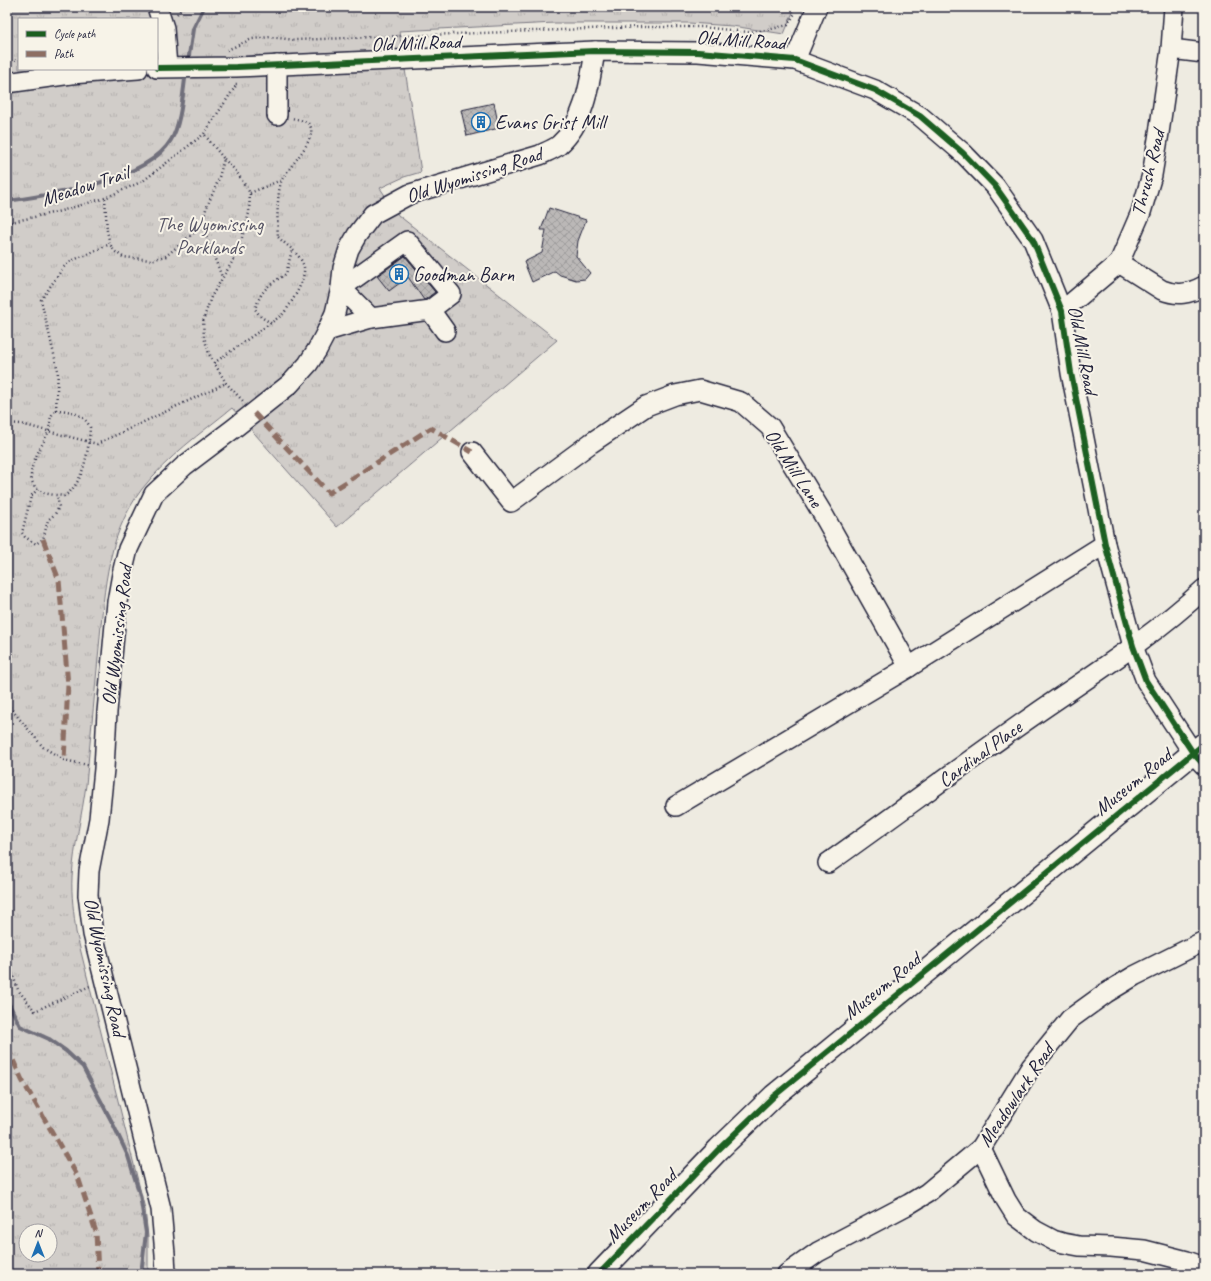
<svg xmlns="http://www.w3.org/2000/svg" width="1211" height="1281" font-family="Caveat,sans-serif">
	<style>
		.park { fill: url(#park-tufts); stroke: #7a7882; fill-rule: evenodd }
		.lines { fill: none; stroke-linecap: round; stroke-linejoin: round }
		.stream { stroke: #716f7b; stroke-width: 4 }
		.building { fill: url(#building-cross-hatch); stroke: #22223b }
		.minor-casing { stroke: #22223b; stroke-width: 22 }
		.major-casing { stroke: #22223b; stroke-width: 25 }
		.path { stroke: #22223b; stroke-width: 2.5; stroke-dasharray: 1 3; stroke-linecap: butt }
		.minor { stroke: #f7f3e8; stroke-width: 19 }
		.major { stroke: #f7f3e8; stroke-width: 22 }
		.quiet { stroke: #8d6e63; stroke-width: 5; stroke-dasharray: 10 5; stroke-linecap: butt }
		.cycleway-casing { stroke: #f7f3e8; stroke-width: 8 }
		.cycleway { stroke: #1b5e20; stroke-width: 6 }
		.labels { text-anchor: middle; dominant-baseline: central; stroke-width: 4; stroke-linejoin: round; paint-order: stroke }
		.street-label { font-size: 20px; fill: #22223b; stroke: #f7f3e8 }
		.poi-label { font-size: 20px; fill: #22223b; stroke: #f7f3e8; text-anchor: start }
		.park-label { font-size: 20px; fill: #575566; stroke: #f7f3e8 }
	</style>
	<defs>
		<pattern id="park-tufts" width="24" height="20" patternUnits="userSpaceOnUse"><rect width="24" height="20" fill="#d1cdc9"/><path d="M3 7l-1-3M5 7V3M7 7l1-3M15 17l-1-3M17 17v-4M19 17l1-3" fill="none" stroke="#b3b0ae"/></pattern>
		<pattern id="building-cross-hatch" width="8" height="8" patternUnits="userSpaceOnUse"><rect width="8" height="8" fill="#bbb8b7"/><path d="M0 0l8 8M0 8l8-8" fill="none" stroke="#a09e9e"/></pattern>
	</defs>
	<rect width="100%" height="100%" fill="#eeebe1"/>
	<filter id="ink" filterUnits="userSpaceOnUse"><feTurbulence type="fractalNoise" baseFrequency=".025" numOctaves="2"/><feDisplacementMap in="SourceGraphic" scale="8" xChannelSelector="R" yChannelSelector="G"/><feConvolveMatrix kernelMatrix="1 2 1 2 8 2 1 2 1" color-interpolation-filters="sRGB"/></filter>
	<g filter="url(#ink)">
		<!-- park -->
		<path class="park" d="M7,7H795L784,34L732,26L689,23H555L399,31L421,172L404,177L380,188L398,215L557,340L337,527L232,408C201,433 167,457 142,489C104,539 104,599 98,658C94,701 90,743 86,785C82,815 74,846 72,877C71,895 74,914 76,932L145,1209L148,1237V1274H7ZM19,19H157V69H19ZM26,1231H50V1255H26Z"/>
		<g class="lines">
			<!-- stream -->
			<g class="stream">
				<path d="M188,62L193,29L204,7"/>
				<path d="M7,201C51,195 147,181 171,140C181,125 183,91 186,72"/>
				<path d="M7,1000L20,1026L49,1039L66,1051L83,1067L113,1124L128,1156L140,1195L146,1233L141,1274"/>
			</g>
		</g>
		<!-- building -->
		<g class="building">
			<path d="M494,103L499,128L467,136L461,110Z"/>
			<path d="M549,208L586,220L578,241L576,256L590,273L585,279L576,280L560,275L555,271L532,282L524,262L542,253L546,230H541Z"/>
			<path d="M405,256L435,292L426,299L424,300L408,277L389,291L377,276Z"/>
		</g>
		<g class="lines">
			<defs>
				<g id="minor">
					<path d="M157,7L164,28L167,67"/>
					<path d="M1171,49L1204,53"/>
					<path d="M795,60L817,7"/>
					<path d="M277,65V115"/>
					<path d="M157,68L236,67L595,51L698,52L795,60L875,90L920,116L963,153L995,186L1033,240L1062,311L1071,373L1105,544L1133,646L1146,681L1193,753L1204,765"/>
					<path d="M7,83L71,74L138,69"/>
					<path d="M1119,263L1162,290C1177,296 1189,294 1204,286"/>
					<path d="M430,310L451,294L407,241L341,288L371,318L430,310L445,331"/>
					<path d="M1062,311L1119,263L1141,212L1152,175L1159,133L1171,49L1174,7"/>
					<path d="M327,331L371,318"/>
					<path d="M472,452L511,502L591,443L646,406L675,395L700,390L741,402L770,427L824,516L909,667L1105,544"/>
					<path d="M676,806L909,667"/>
					<path d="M828,863C897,814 965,763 1034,715C1092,675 1152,637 1204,589"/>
					<path d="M981,1148L1006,1200L1016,1216L1036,1231L1053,1240L1063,1243L1079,1246L1111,1247L1144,1250L1187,1261L1204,1267"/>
					<path d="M166,1274L165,1254L161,1209L93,934L88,895L89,871L99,819L104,769L107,712L117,602L122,574L128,549L154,494L184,466L233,429L290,384L308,364L317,350L327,331L335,313L341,288L343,268L349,249L357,235L373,214L410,194L540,155C546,152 554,149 559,145C585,122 590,82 595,51"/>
					<path d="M787,1274L818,1252L909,1204L927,1193L981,1148L1031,1067L1070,1019L1106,993L1134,976L1204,941"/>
				</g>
				<path id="major" d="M599,1274L719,1149L774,1096L1204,744"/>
			</defs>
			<!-- minor casing -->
			<use href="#minor" class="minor-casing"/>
			<!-- major casing -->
			<use href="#major" class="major-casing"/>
			<!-- path -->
			<g class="path">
				<path d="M177,14L183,7"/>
				<path d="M227,50L252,39L270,37L295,40L641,27H702L748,32L767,30L788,25L795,13"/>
				<path d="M7,62L19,60"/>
				<path d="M224,159L236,171L250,193L249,213L241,241L234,259L211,297L203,321L204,337L209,354L226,383L243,401"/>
				<path d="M250,193L281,180"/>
				<path d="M105,198L107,231L110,244L114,251L123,257L151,260L166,256L202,226L206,209L218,181L224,159L204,134"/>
				<path d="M7,223L61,211L105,198L143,181L204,134L237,84H234"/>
				<path d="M202,226L222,277"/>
				<path d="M271,323L261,317L255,309C262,288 269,285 286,274L292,250"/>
				<path d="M214,363L282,315C290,306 309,276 303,264C299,253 286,245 278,237C277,221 277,196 281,182C283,172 326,133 306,122C302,120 296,119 291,118"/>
				<path d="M56,410C69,410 84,414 90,427C89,448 84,485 64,496C58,495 51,495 45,493C16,482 40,451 48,433C51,424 48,417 56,410Z"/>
				<path d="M56,410L58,371L41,300L63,268L69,262L110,244"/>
				<path d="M7,423L21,424L97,444L226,383"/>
				<path d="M38,489L31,496L22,533L25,537L36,544L43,539L48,520L55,514L59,507L57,495"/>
				<path d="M7,704L43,747L64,760L88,765"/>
				<path d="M7,958L18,990L35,1011L90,986"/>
			</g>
			<!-- minor -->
			<use href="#minor" class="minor"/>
			<!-- major -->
			<use href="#major" class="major"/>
			<!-- quiet -->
			<g class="quiet">
				<path d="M254,413L329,493L431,428L472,452"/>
				<path d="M43,539L59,580L68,685L64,760"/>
				<path d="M7,1047L22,1080L78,1177L96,1232L98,1274"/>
			</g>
			<defs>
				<g id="cycleway">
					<path d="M157,68L236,67L595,51L698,52L795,60L875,90L920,116L963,153L995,186L1033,240L1062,311L1071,373L1105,544L1133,646L1146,681L1193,753L1204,765"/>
					<path d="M599,1274L719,1149L774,1096L1204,744"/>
				</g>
			</defs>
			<!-- cycleway casing -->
			<use href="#cycleway" class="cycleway-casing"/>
			<!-- cycleway -->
			<use href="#cycleway" class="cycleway"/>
		</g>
	</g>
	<!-- icons -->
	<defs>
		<symbol id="building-ring" viewBox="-11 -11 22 22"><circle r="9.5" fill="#f7f3e8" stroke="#1f6fb2" stroke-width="1.5"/><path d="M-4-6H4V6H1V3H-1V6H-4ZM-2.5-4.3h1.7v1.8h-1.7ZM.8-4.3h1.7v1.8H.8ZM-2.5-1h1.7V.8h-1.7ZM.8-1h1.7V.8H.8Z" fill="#1f6fb2"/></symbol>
	</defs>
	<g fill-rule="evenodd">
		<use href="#building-ring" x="470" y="111" width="22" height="22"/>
		<use href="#building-ring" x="388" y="263" width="22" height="22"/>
	</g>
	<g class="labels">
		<!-- street labels -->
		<g class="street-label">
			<text transform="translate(741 40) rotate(4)">Old Mill Road</text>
			<text transform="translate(416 43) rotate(-2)">Old Mill Road</text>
			<text transform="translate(1148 173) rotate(-76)">Thrush Road</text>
			<text transform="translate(474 175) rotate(-18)">Old Wyomissing Road</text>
			<text transform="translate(85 186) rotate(-18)">Meadow Trail</text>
			<text transform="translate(1083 350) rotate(79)">Old Mill Road</text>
			<text transform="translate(794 468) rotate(57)">Old Mill Lane</text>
			<text transform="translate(117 635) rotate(-83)">Old Wyomissing Road</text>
			<text transform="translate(980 754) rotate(-36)">Cardinal Place</text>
			<text transform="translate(1133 782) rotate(-39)">Museum Road</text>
			<text transform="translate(105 967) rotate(78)">Old Wyomissing Road</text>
			<text transform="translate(882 986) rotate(-39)">Museum Road</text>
			<text transform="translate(1016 1095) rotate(-56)">Meadowlark Road</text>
			<text transform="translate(641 1206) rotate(-46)">Museum Road</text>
		</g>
		<!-- poi labels -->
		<g class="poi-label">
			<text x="495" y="122">Evans Grist Mill</text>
			<text x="413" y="274">Goodman Barn</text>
		</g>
		<!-- park labels -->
		<g class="park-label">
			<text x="210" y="224">The Wyomissing<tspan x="210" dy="23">Parklands</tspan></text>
		</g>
	</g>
	<!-- margin -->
	<rect width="1211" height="1281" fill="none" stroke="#f7f3e8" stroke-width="24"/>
	<rect x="12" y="12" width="1187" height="1257" fill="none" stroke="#22223b" stroke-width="1.5" filter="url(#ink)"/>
	<!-- legend -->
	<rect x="18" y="18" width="140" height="52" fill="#f7f3e8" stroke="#a29fa3"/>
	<rect x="26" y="31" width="20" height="6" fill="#1b5e20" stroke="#a29fa3"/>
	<text x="54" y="38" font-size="12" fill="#22223b">Cycle path</text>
	<rect x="26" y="51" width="20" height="6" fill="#8d6e63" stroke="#a29fa3"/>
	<text x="54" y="58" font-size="12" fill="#22223b">Path</text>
	<!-- north arrow -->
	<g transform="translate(38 1243)"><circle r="19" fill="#f7f3e8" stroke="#a29fa3"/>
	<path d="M0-3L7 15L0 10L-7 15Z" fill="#1f6fb2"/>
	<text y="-6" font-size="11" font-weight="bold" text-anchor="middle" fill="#22223b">N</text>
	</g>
</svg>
